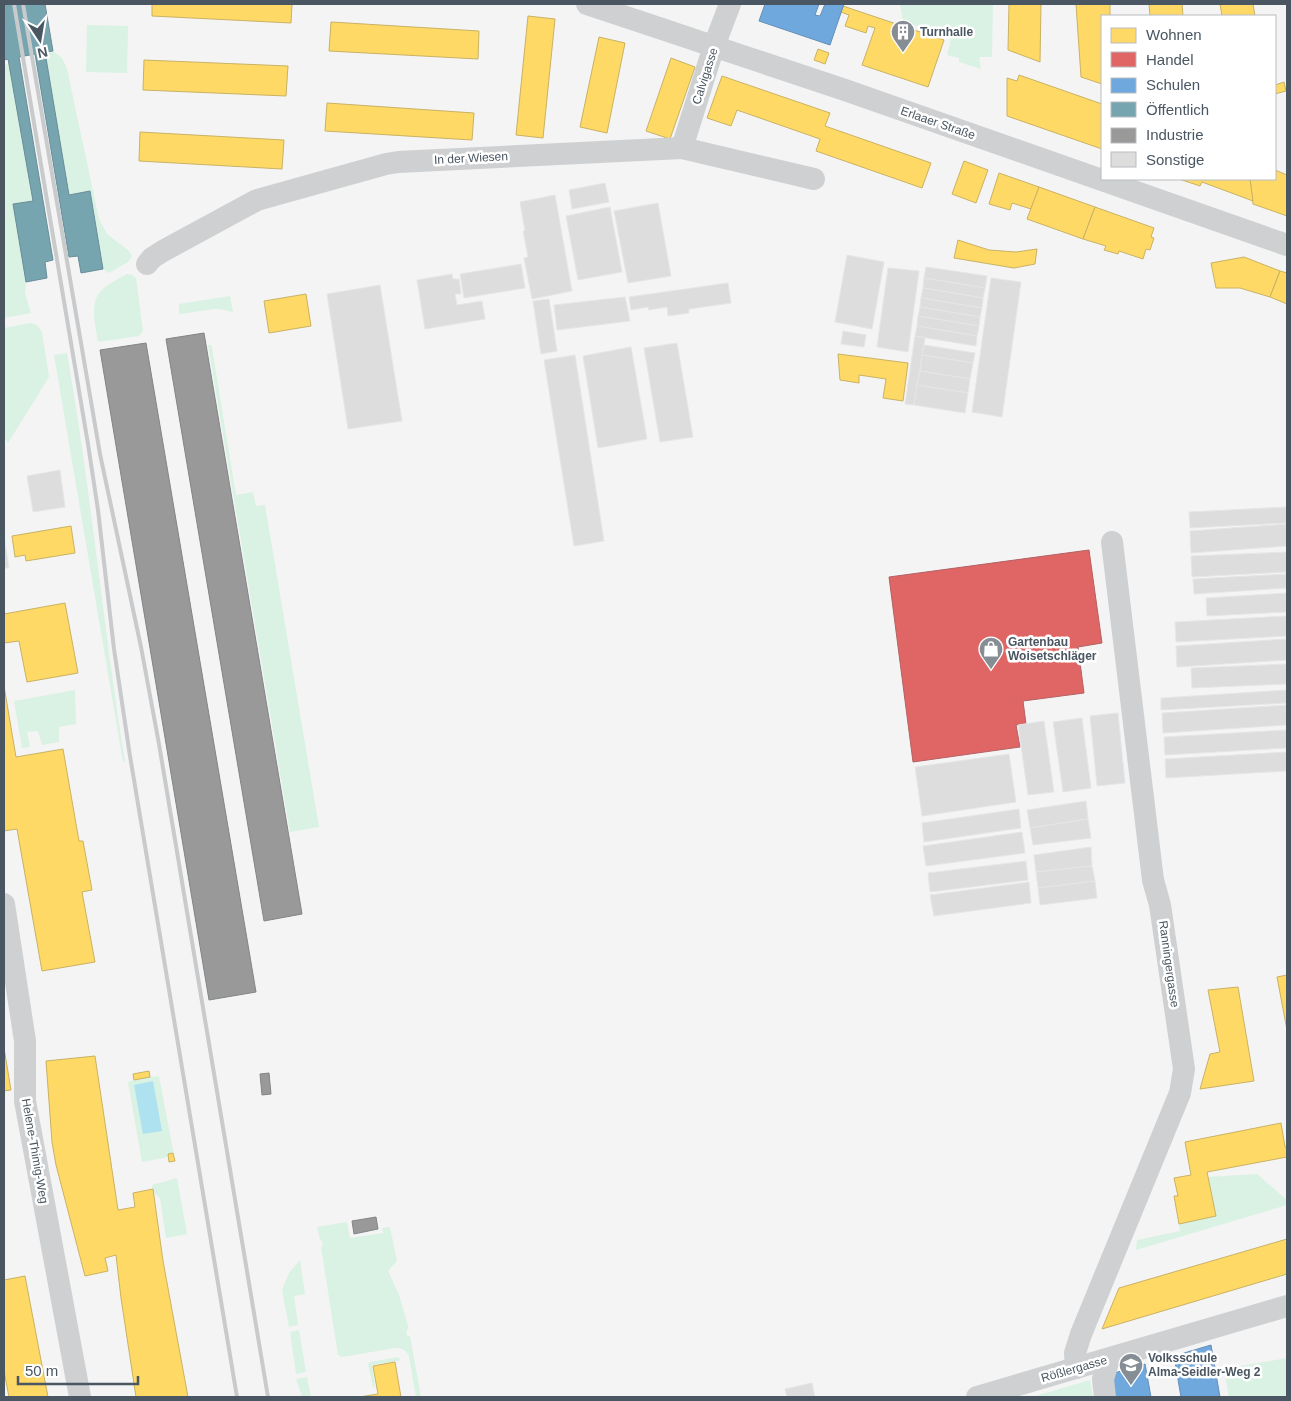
<svg xmlns="http://www.w3.org/2000/svg" width="1291" height="1401" font-family="Helvetica,sans-serif">
	<style>
		.green { fill: #d9f2e3 }
		.water { fill: #aee2f0 }
		.homes { fill: #ffd966; stroke: #c9b264 }
		.shops { fill: #e06666; stroke: #b36164 }
		.schools { fill: #6fa8dc; stroke: #648fb7 }
		.public { fill: #76a5af; stroke: #698d98 }
		.industry { fill: #999; stroke: #818588 }
		.building { fill: #ddddde; stroke: #e5e6e7 }
		.lines { fill: none; stroke-linecap: round; stroke-linejoin: round }
		.minor { stroke: #ced0d2; stroke-width: 22 }
		.rail { stroke: #c9cacc; stroke-width: 4 }
		.labels { text-anchor: middle; dominant-baseline: central; stroke-width: 5; stroke-linejoin: round; paint-order: stroke }
		.poi-label { font-size: 12px; font-weight: bold; fill: #4a5661; stroke: #fff; text-anchor: start }
		.street-label { font-size: 12px; fill: #4a5661; stroke: #fff }
	</style>
	<rect width="100%" height="100%" fill="#f4f4f4"/>
	<!-- green -->
	<g class="green">
		<path d="M900,4H993L992,57H979L981,69L959,62V58L947,55L951,39L903,21Z"/>
		<path d="M87,25L128,26L127,73L86,72Z"/>
		<path d="M53,51L62,58L67,69L99,219L107,234L129,251L132,256L128,262L109,273L103,269L90,191L69,195L45,52Z"/>
		<path d="M9,64L33,201L13,204L26,282L25,293L31,313L4,318V65Z"/>
		<path d="M127,274L132,275L136,278L143,331L139,336L98,342C96,325 88,302 103,289C109,283 119,279 127,274Z"/>
		<path d="M230,296L233,312L220,309H214L181,314L179,313V304Z"/>
		<path d="M30,323L37,325L42,332L49,377L8,443L4,436V328Z"/>
		<path d="M208,345H211L212,348L236,495L253,492L256,506L265,505L319,827L290,832Z"/>
		<path d="M67,353C91,489 103,626 125,762H123L54,355Z"/>
		<path d="M75,690L76,724L59,727V742L42,745L38,731L27,732L30,747L22,748L14,701Z"/>
		<path d="M149,1071L151,1077L159,1076L175,1161L169,1162L168,1157L142,1162L128,1082L134,1080L133,1074Z"/>
		<path d="M1257,1174L1287,1200V1205L1136,1250L1137,1240L1180,1231L1179,1224L1215,1216L1208,1177Z"/>
		<path d="M177,1178L187,1234L166,1238L160,1198L153,1192L152,1185Z"/>
		<path d="M347,1222L350,1238L383,1233L382,1228L390,1227L397,1261L388,1271L399,1295L409,1329L406,1330L407,1336H410L421,1397H416L409,1357C407,1350 402,1348 395,1348L342,1357L338,1355L321,1247L323,1246L321,1240H320L317,1227Z"/>
		<path d="M300,1260L305,1294L294,1296L298,1325L289,1327L282,1290L289,1273Z"/>
		<path d="M299,1330L306,1372L296,1374L290,1332Z"/>
		<path d="M398,1357L400,1359L398,1362L397,1361L372,1365L375,1387H373L368,1364L370,1362Z"/>
		<path d="M1287,1358V1397H1229L1224,1369Z"/>
		<path d="M307,1377L311,1397H302L296,1379Z"/>
		<path d="M1090,1380L1093,1397H1032Z"/>
	</g>
	<!-- water -->
	<path class="water" d="M153,1081L162,1131L143,1134L134,1085Z"/>
	<!-- homes -->
	<g class="homes">
		<path d="M152,4H292L291,23L152,16Z"/>
		<path d="M1009,4H1041L1040,62L1008,50Z"/>
		<path d="M1076,4H1110V16H1102V84L1081,77Z"/>
		<path d="M1149,4H1182L1183,16H1150Z"/>
		<path d="M1220,4H1253L1255,16H1222Z"/>
		<path d="M843,6L944,40L928,87L862,65L875,28L868,26L866,33L845,26L849,15L841,12Z"/>
		<path d="M528,16L555,19L543,138L516,135Z"/>
		<path d="M331,22L479,31L478,59L329,51Z"/>
		<path d="M599,37L625,43L607,133L580,127Z"/>
		<path d="M818,49L829,53L825,64L814,60Z"/>
		<path d="M671,58L695,67L670,139L646,131Z"/>
		<path d="M144,60L288,66L286,96L143,90Z"/>
		<path d="M1019,75L1102,104V149L1007,116V78L1017,81Z"/>
		<path d="M722,76L830,113L825,126L931,163L922,188L816,151L820,139L737,110L731,126L707,118Z"/>
		<path d="M1284,82L1286,91L1275,94V85Z"/>
		<path d="M327,103L474,113L472,140L325,131Z"/>
		<path d="M140,132L284,140L282,169L139,161Z"/>
		<path d="M964,161L988,170L976,203L952,194Z"/>
		<path d="M1275,170L1287,175V216L1253,204L1250,179H1275Z"/>
		<path d="M999,173L1039,187L1031,209L1012,203L1010,210L989,204Z"/>
		<path d="M1179,179H1250L1253,201L1202,182L1200,186Z"/>
		<path d="M1039,187L1095,207L1083,239L1027,219Z"/>
		<path d="M1095,207L1154,228L1151,237L1154,238L1150,250L1146,249L1143,259L1119,251L1118,254L1104,250L1106,246L1083,239Z"/>
		<path d="M958,240L989,250L1016,252L1037,249L1035,264L1014,268L954,258Z"/>
		<path d="M1244,257L1280,271L1270,297L1240,288H1216L1211,263Z"/>
		<path d="M1280,271L1287,273V304L1270,297Z"/>
		<path d="M306,294L311,326L269,333L264,301Z"/>
		<path d="M838,354L908,363L903,401L883,398L886,379L859,375V383L840,380Z"/>
		<path d="M71,526L75,553L26,561L25,555L15,557L12,536Z"/>
		<path d="M65,603L78,673L27,682L19,641L4,643V614Z"/>
		<path d="M4,686L16,757L63,749L79,841H83L92,890L82,892L95,962L42,971L17,829L4,831Z"/>
		<path d="M1287,975V1030L1277,977Z"/>
		<path d="M1238,987L1254,1081L1200,1089L1210,1054L1220,1052L1208,990Z"/>
		<path d="M4,1048L11,1090L4,1091Z"/>
		<path d="M95,1056L118,1210L135,1207L133,1193L153,1189L163,1261L188,1397H136L121,1298L116,1255L105,1258L108,1271L85,1276L56,1165L52,1142L46,1061Z"/>
		<path d="M149,1071L150,1077L134,1080L133,1074Z"/>
		<path d="M1281,1123L1285,1147H1287V1157L1207,1172L1216,1216L1179,1224L1174,1196H1178L1174,1178L1191,1175L1185,1142Z"/>
		<path d="M173,1153L175,1161L169,1162L168,1154Z"/>
		<path d="M1287,1239V1274L1102,1329L1119,1288Z"/>
		<path d="M25,1276L48,1397H9L4,1371V1280Z"/>
		<path d="M395,1362L401,1397H359L378,1394L373,1366Z"/>
	</g>
	<!-- shops -->
	<path class="shops" d="M1089,550L1102,643L1078,647L1084,693L1023,701L1026,724L1016,725L1020,747L913,762L889,577Z"/>
	<!-- schools -->
	<g class="schools">
		<path d="M765,4H819L815,15L820,16L825,4H844L830,45L759,21Z"/>
		<path d="M1211,1345L1220,1397H1181L1174,1356Z"/>
		<path d="M1145,1364L1151,1397H1115L1111,1374Z"/>
	</g>
	<!-- public -->
	<path class="public" d="M4,4H45L53,51L45,52L69,195L90,191L103,269L81,273L78,256L69,257L35,54L19,57L53,260L45,262L47,278L26,282L13,204L33,201L8,59L4,60Z"/>
	<!-- industry -->
	<g class="industry">
		<path d="M204,333L302,914L264,921L166,339Z"/>
		<path d="M146,343L256,992L209,1000L100,350Z"/>
		<path d="M269,1073L271,1094L262,1095L260,1074Z"/>
		<path d="M376,1217L378,1229L354,1234L352,1221Z"/>
	</g>
	<!-- building -->
	<g class="building">
		<path d="M605,183L609,202L572,209L569,190Z"/>
		<path d="M555,195L572,291L532,299L524,258L528,257L523,231H525L520,202Z"/>
		<path d="M658,203L671,276L628,283L614,211Z"/>
		<path d="M610,207L622,272L578,280L566,216Z"/>
		<path d="M847,255L884,262L872,329L835,322Z"/>
		<path d="M521,264L525,288L464,298L460,274Z"/>
		<path d="M926,267L987,276L985,288L924,278Z"/>
		<path d="M888,268L919,271L908,352L877,347Z"/>
		<path d="M452,274L453,279H459L461,294H455L457,305L482,301L485,319L425,329L417,280Z"/>
		<path d="M924,278L985,288L983,298L923,288Z"/>
		<path d="M991,278L1021,282L1002,417L972,412Z"/>
		<path d="M728,283L731,303L689,309V313L668,316L667,307L649,310L648,307L631,310L629,297Z"/>
		<path d="M380,285L402,421L348,429L327,294Z"/>
		<path d="M923,288L983,298L982,308L921,298Z"/>
		<path d="M625,297L630,321L557,330L554,305Z"/>
		<path d="M921,298L982,308L980,317L920,307Z"/>
		<path d="M549,299L557,351L541,354L533,301Z"/>
		<path d="M920,307L980,317L979,326L918,316Z"/>
		<path d="M918,316L979,326L977,336L917,326Z"/>
		<path d="M917,326L977,336L976,346L915,336Z"/>
		<path d="M843,331L866,335L864,347L841,344Z"/>
		<path d="M915,336L925,338L914,405L905,404Z"/>
		<path d="M677,343L693,437L660,442L644,348Z"/>
		<path d="M924,345L975,353L973,363L922,355Z"/>
		<path d="M631,347L647,439L598,448L583,356Z"/>
		<path d="M575,355L604,541L574,546L544,360Z"/>
		<path d="M922,355L973,363L970,379L920,371Z"/>
		<path d="M920,371L970,379L968,393L917,385Z"/>
		<path d="M917,385L968,393L965,413L914,405Z"/>
		<path d="M60,470L65,507L33,512L27,476Z"/>
		<path d="M1287,507V523L1190,528L1189,512Z"/>
		<path d="M1287,524V546L1191,553L1190,531Z"/>
		<path d="M4,537L9,568H4Z"/>
		<path d="M1287,552V572L1192,577L1191,556Z"/>
		<path d="M1287,574V588L1194,594L1193,579Z"/>
		<path d="M1287,593V612L1207,616L1206,598Z"/>
		<path d="M1287,616V636L1176,642L1175,622Z"/>
		<path d="M1287,639V660L1177,667L1176,646Z"/>
		<path d="M1287,664V684L1192,688L1191,668Z"/>
		<path d="M1287,690V703L1161,710V698Z"/>
		<path d="M1287,705V725L1163,733L1162,713Z"/>
		<path d="M1118,713L1125,783L1097,786L1090,716Z"/>
		<path d="M1082,718L1091,788L1063,792L1053,722Z"/>
		<path d="M1044,721L1054,792L1028,795L1018,725Z"/>
		<path d="M1287,730V748L1165,755L1164,737Z"/>
		<path d="M1287,752V771L1166,778L1165,759Z"/>
		<path d="M1009,754L1016,802L922,816L915,767Z"/>
		<path d="M1086,801L1088,819L1030,828L1027,810Z"/>
		<path d="M1019,809L1021,828L924,842L922,823Z"/>
		<path d="M1088,819L1091,838L1033,845L1030,828Z"/>
		<path d="M1022,832L1025,853L926,866L923,846Z"/>
		<path d="M1091,847L1092,866L1036,872L1034,855Z"/>
		<path d="M1026,861L1028,880L930,892L928,873Z"/>
		<path d="M1092,866L1095,881L1038,888L1036,872Z"/>
		<path d="M1095,881L1097,898L1040,905L1038,888Z"/>
		<path d="M1029,882L1031,903L934,916L930,895Z"/>
		<path d="M812,1383L815,1397H787L785,1389Z"/>
	</g>
	<g class="lines">
		<!-- minor -->
		<g class="minor">
			<path d="M587,4L845,90L1287,245"/>
			<path d="M682,148L714,46L730,4"/>
			<path d="M147,264L152,258L163,251L257,200L386,164L398,162L682,148L814,179"/>
			<path d="M4,904L25,1041V1101L80,1397"/>
			<path d="M1076,1368L1075,1353L1081,1334L1180,1093L1184,1069L1160,905L1153,880L1112,542"/>
			<path d="M977,1397L1287,1306"/>
			<path d="M1105,1397L1103,1379L1109,1359"/>
		</g>
		<!-- rail -->
		<g class="rail">
			<path d="M14,4L88,444L98,510L114,649L130,756L237,1397"/>
			<path d="M23,4L100,454L141,647L159,744L268,1397"/>
		</g>
	</g>
	<!-- icons -->
	<defs>
		<symbol id="building-pin" viewBox="-11 -11 22 30"><path d="M0 17L-7.5 6A9.5 9.5 0 1 1 7.5 6Z" fill="#868d94" stroke="#fff"/><path d="M-4-6H4V6H1V3H-1V6H-4ZM-2.5-4.3h1.7v1.8h-1.7ZM.8-4.3h1.7v1.8H.8ZM-2.5-1h1.7V.8h-1.7ZM.8-1h1.7V.8H.8Z" fill="#fff"/></symbol>
		<symbol id="shop-pin" viewBox="-11 -11 22 30"><path d="M0 17L-7.5 6A9.5 9.5 0 1 1 7.5 6Z" fill="#868d94" stroke="#fff"/><path d="M-5-2.5h2.3a2.7 3.5 0 0 1 5.4 0H5L5.5 6h-11ZM-1.5-2.5h3a1.5 2.3 0 0 0-3 0Z" fill="#fff"/></symbol>
		<symbol id="school-pin" viewBox="-11 -11 22 30"><path d="M0 17L-7.5 6A9.5 9.5 0 1 1 7.5 6Z" fill="#868d94" stroke="#fff"/><path d="M0-5L7-2L0 1L-7-2ZM-4 1L0 2.5L4 1V4Q0 6-4 4Z" fill="#fff"/></symbol>
	</defs>
	<g fill-rule="evenodd">
		<use href="#building-pin" x="889" y="18" width="28" height="38"/>
		<use href="#shop-pin" x="977" y="635" width="28" height="38"/>
		<use href="#school-pin" x="1117" y="1351" width="28" height="38"/>
	</g>
	<g class="labels">
		<!-- poi labels -->
		<g class="poi-label">
			<text x="920" y="32">Turnhalle</text>
			<text x="1008" y="642">Gartenbau<tspan x="1008" dy="14">Woisetschläger</tspan></text>
			<text x="1148" y="1358">Volksschule<tspan x="1148" dy="14">Alma-Seidler-Weg 2</tspan></text>
		</g>
		<!-- street labels -->
		<g class="street-label">
			<text transform="translate(705 76) rotate(-72)">Calvigasse</text>
			<text transform="translate(938 123) rotate(19)">Erlaaer Straße</text>
			<text transform="translate(471 158) rotate(-3)">In der Wiesen</text>
			<text transform="translate(1169 964) rotate(82)">Ranningergasse</text>
			<text transform="translate(35 1151) rotate(80)">Helene-Thimig-Weg</text>
			<text transform="translate(1074 1369) rotate(-16)">Rößlergasse</text>
		</g>
	</g>
	<!-- border -->
	<rect width="1291" height="1401" fill="none" stroke="#4a5661" stroke-width="10"/>
	<!-- legend -->
	<rect x="1101" y="15" width="175" height="165" fill="#ffffff" stroke="#b7bbc0"/>
	<rect x="1111" y="28" width="25" height="15" fill="#ffd966" stroke="#b7bbc0"/>
	<text x="1146" y="40" font-size="15" fill="#4a5661">Wohnen</text>
	<rect x="1111" y="52" width="25" height="15" fill="#e06666" stroke="#b7bbc0"/>
	<text x="1146" y="65" font-size="15" fill="#4a5661">Handel</text>
	<rect x="1111" y="78" width="25" height="15" fill="#6fa8dc" stroke="#b7bbc0"/>
	<text x="1146" y="90" font-size="15" fill="#4a5661">Schulen</text>
	<rect x="1111" y="102" width="25" height="15" fill="#76a5af" stroke="#b7bbc0"/>
	<text x="1146" y="115" font-size="15" fill="#4a5661">Öffentlich</text>
	<rect x="1111" y="128" width="25" height="15" fill="#999999" stroke="#b7bbc0"/>
	<text x="1146" y="140" font-size="15" fill="#4a5661">Industrie</text>
	<rect x="1111" y="152" width="25" height="15" fill="#ddddde" stroke="#b7bbc0"/>
	<text x="1146" y="165" font-size="15" fill="#4a5661">Sonstige</text>
	<!-- north arrow -->
	<g transform="translate(40 40) rotate(168)" stroke="#ffffff" stroke-width="4" paint-order="stroke">
	<path d="M0-4L9 19L0 12L-9 19Z" fill="#4a5661"/>
	<text y="-8" font-size="14" font-weight="bold" text-anchor="middle" fill="#4a5661">N</text>
	</g>
	<!-- scale -->
	<path d="M18 1376v8h120v-8" fill="none" stroke="#4a5661" stroke-width="2.5"/>
	<text x="25" y="1376" font-size="15" fill="#4a5661" stroke="#ffffff" stroke-width="4" paint-order="stroke">50 m</text>
</svg>
